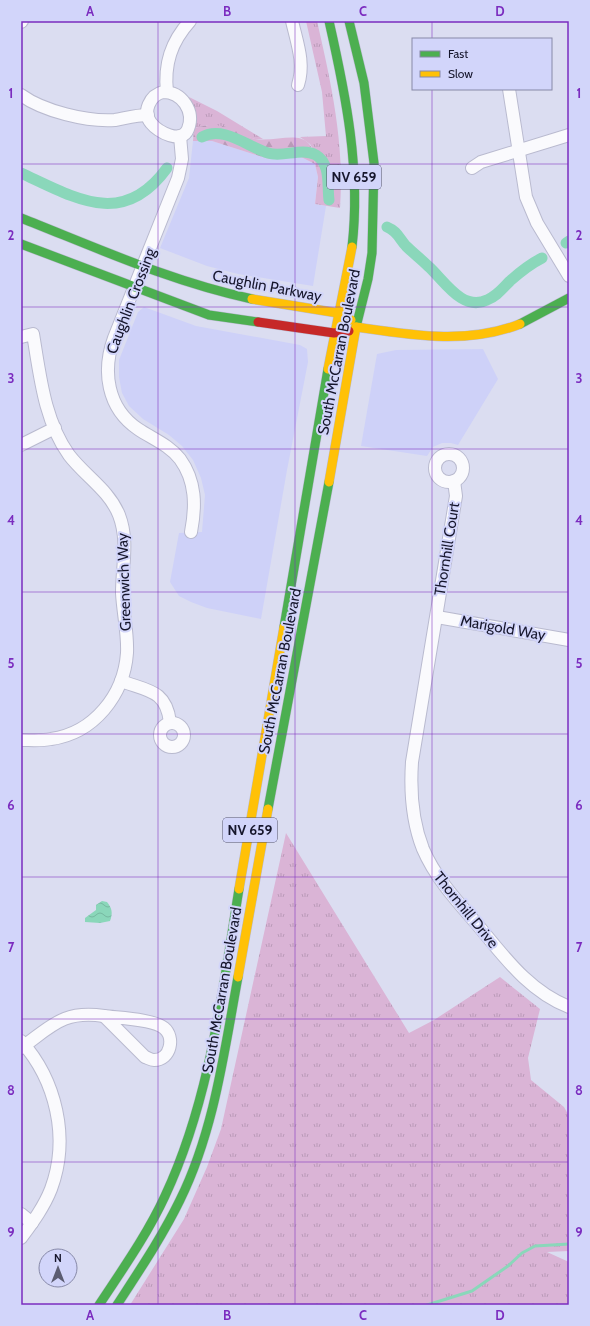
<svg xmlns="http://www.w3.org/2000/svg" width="590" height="1326" font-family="Cabin,sans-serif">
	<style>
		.built { fill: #ced1f8 }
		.grass { fill: url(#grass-tufts) }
		.forest { fill: url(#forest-firs) }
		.water { fill: url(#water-waves) }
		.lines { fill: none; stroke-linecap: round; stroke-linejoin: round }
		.stream { stroke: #8ad7ba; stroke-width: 3 }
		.canal { stroke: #8ad7ba; stroke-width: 11 }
		.street-casing { stroke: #b9bacf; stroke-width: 14 }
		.fast-casing { stroke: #b9bacf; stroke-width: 10 }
		.slow-casing { stroke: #b9bacf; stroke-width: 10 }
		.jam-casing { stroke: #b9bacf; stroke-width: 10 }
		.street { stroke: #fafafd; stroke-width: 12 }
		.fast { stroke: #4caf50; stroke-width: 9 }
		.slow { stroke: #ffc107; stroke-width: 9 }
		.jam { stroke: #c62828; stroke-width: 9 }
		.grid { fill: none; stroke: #7b2cbf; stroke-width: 1; stroke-opacity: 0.55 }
		.labels { text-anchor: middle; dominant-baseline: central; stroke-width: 4; stroke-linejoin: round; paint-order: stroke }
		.shield { fill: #d2d5fa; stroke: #4e4f6a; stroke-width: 1 }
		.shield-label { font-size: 14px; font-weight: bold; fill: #16162c }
		.street-label { font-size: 15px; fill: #16162c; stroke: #d2d5fa }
		.neatline { fill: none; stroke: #7b2cbf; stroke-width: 1.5 }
		.grid-label { font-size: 13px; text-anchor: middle; font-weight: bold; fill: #7b2cbf }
	</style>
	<defs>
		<pattern id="grass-tufts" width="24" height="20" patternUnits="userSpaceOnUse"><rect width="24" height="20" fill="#dab4d6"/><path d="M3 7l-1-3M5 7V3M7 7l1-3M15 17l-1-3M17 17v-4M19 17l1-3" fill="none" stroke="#ba9ab8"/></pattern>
		<pattern id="forest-firs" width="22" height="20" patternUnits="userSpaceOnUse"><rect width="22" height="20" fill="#dab4d6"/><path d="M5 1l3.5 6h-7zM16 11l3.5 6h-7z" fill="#ba9ab8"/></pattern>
		<pattern id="water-waves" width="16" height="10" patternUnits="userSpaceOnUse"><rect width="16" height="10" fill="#8ad7ba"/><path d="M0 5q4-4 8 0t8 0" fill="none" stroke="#76b8a0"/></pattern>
	</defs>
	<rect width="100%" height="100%" fill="#dbddf1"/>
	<!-- built -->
	<g class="built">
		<path d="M193,141H212L269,159L301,157L315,164L318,177L315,204L326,206L313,286L238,274L207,266L160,248L189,178Z"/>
		<path d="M144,307L196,326L300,345L307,349L308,362L287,470L261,619L207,608L191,602L179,596L170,582L179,533L202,532L205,495L201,478L193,460L182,446L169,435L143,419L129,406L122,393L119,377V360L138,312Z"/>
		<path d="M483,349L498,379L458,445L451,443H442L433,447L427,456L361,446L377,354L396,350Z"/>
	</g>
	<!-- grass -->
	<g class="grass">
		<path d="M306,21H317C331,82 345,145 340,208L315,204L318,177L315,164L314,151L310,144L300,137L326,136L322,92Z"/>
		<path d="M189,97L217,111L263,139H255L208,125L194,128L191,103Z"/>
		<path d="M286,833L409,1033L434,1020L500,977L540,1009L528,1058L531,1080L564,1107L569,1116V1251L547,1252L569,1262V1305H130L184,1219L207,1167L221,1129Z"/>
	</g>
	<!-- forest -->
	<path class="forest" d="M208,125C218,125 226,126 235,130C242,133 248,137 255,139C282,143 313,123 315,164L301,157L269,159L212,141H193L194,128Z"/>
	<!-- water -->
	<path class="water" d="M102,901L107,902C112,908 113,913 110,921L100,923L85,922V918L96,910V905Z"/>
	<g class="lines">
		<!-- stream -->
		<path class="stream" d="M427,1305L472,1291L508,1266L522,1253L535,1246L569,1244"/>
		<!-- canal -->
		<g class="canal">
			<path d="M202,137C223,125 248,147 268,153C283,158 301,147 316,155C331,164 327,185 329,200"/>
			<path d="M21,173C75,198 123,229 167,168"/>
			<path d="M387,227C397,231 399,238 406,246C413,253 421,259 428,266C444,280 462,312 487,300C497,296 502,289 510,281C520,272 530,264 542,258"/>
			<path d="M566,243L569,241"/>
		</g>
		<defs>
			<g id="street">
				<path d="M292,21C297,43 305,63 298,85"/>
				<path d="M21,22L22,21"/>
				<path d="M509,89L526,197L537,223L569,276"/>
				<path d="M163,92C182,92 195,111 188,129C182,145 158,132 151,123C142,112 150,95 163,92Z"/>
				<path d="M167,92C164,64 171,42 190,21"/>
				<path d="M21,95C43,111 87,122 115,120C126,118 137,115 148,115"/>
				<path d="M180,136L182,159L178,178L114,338C102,371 107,408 138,429C153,439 169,445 180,459C196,481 196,506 191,532"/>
				<path d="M472,168L481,162L569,135"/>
				<path d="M21,337L33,334C40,375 44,420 69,455C85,476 109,490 119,515C129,541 122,566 122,593C123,613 128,633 127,653C124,695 94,733 51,739C41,741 31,740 21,740"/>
				<path d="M21,445L55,428"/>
				<circle cx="449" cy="468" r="14"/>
				<path d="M454,481L456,496L412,762C410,792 412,821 423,849C435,877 456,900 476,923C503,955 528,991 569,1007"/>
				<path d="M437,617L569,640"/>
				<path d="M121,681C148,691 166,690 170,722"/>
				<circle cx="172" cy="735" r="12"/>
				<path d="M104,1016C118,1018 153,1019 164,1028C175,1037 171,1060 154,1060C151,1060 148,1058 145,1057Z"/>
				<path d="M21,1041C56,1080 70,1138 51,1189C44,1207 32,1223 21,1238"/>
				<path d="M21,1048C52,1026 63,1010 104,1016"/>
				<path d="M21,1214L32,1223"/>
			</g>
			<g id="fast">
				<path d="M329,21C346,96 361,170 352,247"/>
				<path d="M349,21L364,83L374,163L372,253L368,279L356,327"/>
				<path d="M21,218C97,248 172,282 252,299"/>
				<path d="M21,244L209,315L258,322"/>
				<path d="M520,324L569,298"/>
				<path d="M284,627L328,369"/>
				<path d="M268,809L329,482"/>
				<path d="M99,1305C122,1270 147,1235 165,1196C210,1100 222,993 239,889"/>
				<path d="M117,1305C139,1271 162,1237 180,1200C214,1131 224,1053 238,977"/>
			</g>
			<g id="slow">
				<path d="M252,299L338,313L351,320"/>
				<path d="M356,327C411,335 467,345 520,324"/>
				<path d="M328,369L352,247"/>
				<path d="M329,482L356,327"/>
				<path d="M239,889L284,627"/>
				<path d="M238,977L268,809"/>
			</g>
			<path id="jam" d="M258,322L334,333L349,331"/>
		</defs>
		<!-- street casing -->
		<use href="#street" class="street-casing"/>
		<!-- fast casing -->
		<use href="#fast" class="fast-casing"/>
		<!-- slow casing -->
		<use href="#slow" class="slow-casing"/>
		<!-- jam casing -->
		<use href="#jam" class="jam-casing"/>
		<!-- street -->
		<use href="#street" class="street"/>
		<!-- fast -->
		<use href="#fast" class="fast"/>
		<!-- slow -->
		<use href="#slow" class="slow"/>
		<!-- jam -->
		<use href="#jam" class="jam"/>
	</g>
	<!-- grid -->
	<path class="grid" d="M158,21V1305M295,21V1305M432,21V39M432,89V1305M21,164H569M21,307H569M21,449H569M21,592H569M21,734H569M21,877H569M21,1019H569M21,1162H569"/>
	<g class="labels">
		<!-- shield labels -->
		<g class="shield">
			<rect x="327" y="165" width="54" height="24" rx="3"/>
			<rect x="223" y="818" width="54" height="24" rx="3"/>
		</g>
		<g class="shield-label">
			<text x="354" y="177">NV 659</text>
			<text x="250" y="830">NV 659</text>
		</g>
		<!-- street labels -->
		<g class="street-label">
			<text transform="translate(267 286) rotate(11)">Caughlin Parkway</text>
			<text transform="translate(131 301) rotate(-69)">Caughlin Crossing</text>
			<text transform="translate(339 352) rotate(-79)">South McCarran Boulevard</text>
			<text transform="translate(447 549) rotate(-81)">Thornhill Court</text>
			<text transform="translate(124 582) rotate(-92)">Greenwich Way</text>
			<text transform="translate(503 628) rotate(10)">Marigold Way</text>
			<text transform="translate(280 671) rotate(-79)">South McCarran Boulevard</text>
			<text transform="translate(466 910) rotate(51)">Thornhill Drive</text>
			<text transform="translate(222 990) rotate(-80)">South McCarran Boulevard</text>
		</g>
	</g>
	<!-- border -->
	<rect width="590" height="1326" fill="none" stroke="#d2d5fa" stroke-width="44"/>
	<!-- legend -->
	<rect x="412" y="38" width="140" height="52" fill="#d2d5fa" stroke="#8789a8"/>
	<rect x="420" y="51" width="20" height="6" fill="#4caf50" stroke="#8789a8"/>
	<text x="448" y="58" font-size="12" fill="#16162c">Fast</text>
	<rect x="420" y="71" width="20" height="6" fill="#ffc107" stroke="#8789a8"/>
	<text x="448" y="78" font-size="12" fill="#16162c">Slow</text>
	<!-- north arrow -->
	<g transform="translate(58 1268)"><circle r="19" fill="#d2d5fa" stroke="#8789a8"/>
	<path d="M0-3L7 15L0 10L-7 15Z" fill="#5b5c71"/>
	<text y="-6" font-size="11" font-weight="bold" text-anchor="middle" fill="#16162c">N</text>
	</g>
	<rect x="22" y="22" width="546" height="1282" class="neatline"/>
	<g class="grid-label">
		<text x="90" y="16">A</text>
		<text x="227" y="16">B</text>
		<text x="363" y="16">C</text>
		<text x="500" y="16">D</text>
		<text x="11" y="98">1</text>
		<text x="579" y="98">1</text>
		<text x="11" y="240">2</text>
		<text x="579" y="240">2</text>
		<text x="11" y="383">3</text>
		<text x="579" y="383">3</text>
		<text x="11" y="525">4</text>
		<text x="579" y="525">4</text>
		<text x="11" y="668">5</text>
		<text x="579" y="668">5</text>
		<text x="11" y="810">6</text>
		<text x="579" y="810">6</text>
		<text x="11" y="952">7</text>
		<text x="579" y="952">7</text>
		<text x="11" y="1095">8</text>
		<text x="579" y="1095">8</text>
		<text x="11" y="1237">9</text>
		<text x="579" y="1237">9</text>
		<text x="90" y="1320">A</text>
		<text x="227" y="1320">B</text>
		<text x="363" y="1320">C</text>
		<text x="500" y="1320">D</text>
	</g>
</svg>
